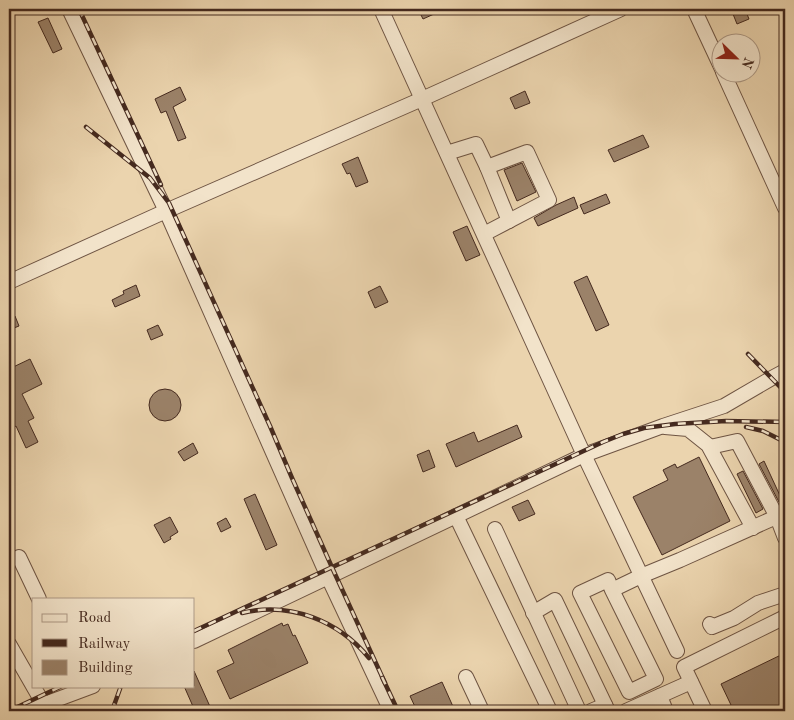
<svg xmlns="http://www.w3.org/2000/svg" width="794" height="720" font-family="'Old Standard TT',serif">
	<style>
		.building { fill: #9b8269; stroke: #452a1f }
		.lines { fill: none; stroke-linecap: round; stroke-linejoin: round }
		.minor-casing { stroke: #6e5443; stroke-width: 16 }
		.minor { stroke: #f2e3ca; stroke-width: 14 }
		.rail-casing { stroke: #452a1f; stroke-width: 4.5 }
		.rail { stroke: #f2e3ca; stroke-width: 2.5; stroke-dasharray: 8; stroke-linecap: butt }
	</style>
	<rect width="100%" height="100%" fill="#ebd4ae"/>
	<filter id="stains"><feTurbulence type="fractalNoise" baseFrequency=".004" numOctaves="4"/><feColorMatrix values="0 0 0 0 .2 0 0 0 0 .09 0 0 0 0 .02 0 0 0 .5 -.17"/></filter>
	<radialGradient id="worn" r=".72"><stop offset=".6" stop-color="#630" stop-opacity="0"/><stop offset="1" stop-color="#630" stop-opacity=".3"/></radialGradient>
	<!-- building -->
	<g class="building">
		<path d="M418,9H445L423,19Z"/>
		<path d="M731,9H745L749,19L737,24Z"/>
		<path d="M48,18L62,49L53,53L38,22Z"/>
		<path d="M180,87L186,100L173,107L186,138L178,141L166,111L161,113L155,99Z"/>
		<path d="M525,91L530,103L515,109L510,98Z"/>
		<path d="M643,135L649,147L614,162L608,150Z"/>
		<path d="M358,157L368,182L356,187L350,173L347,174L342,164Z"/>
		<path d="M522,163L536,192L517,201L504,170Z"/>
		<path d="M606,194L610,203L584,214L580,205Z"/>
		<path d="M574,197L578,208L538,226L534,218L556,205Z"/>
		<path d="M467,226L480,255L466,261L453,232Z"/>
		<path d="M587,276L609,325L596,331L574,282Z"/>
		<path d="M136,285L140,296L115,307L112,300L124,294L123,291Z"/>
		<path d="M380,286L388,302L375,308L368,292Z"/>
		<path d="M15,316L19,326L9,330V318Z"/>
		<path d="M158,325L163,335L151,340L147,330Z"/>
		<path d="M30,359L42,384L22,394L34,418L28,421L38,442L26,448L16,426L11,429L9,425V369Z"/>
		<circle cx="165" cy="405" r="16"/>
		<path d="M517,425L522,437L456,467L446,444L474,432L478,442Z"/>
		<path d="M193,443L198,453L184,461L178,452Z"/>
		<path d="M429,450L435,467L423,472L417,455Z"/>
		<path d="M699,457L730,521L662,555L633,497L668,480L663,470L675,464L677,468Z"/>
		<path d="M764,461L782,500L779,502L759,464Z"/>
		<path d="M743,471L763,509L756,513L737,474Z"/>
		<path d="M255,494L277,545L266,550L244,499Z"/>
		<path d="M528,500L535,514L519,521L512,507Z"/>
		<path d="M170,517L178,532L170,537L171,539L164,543L154,525Z"/>
		<path d="M226,518L231,527L221,532L217,523Z"/>
		<path d="M282,623L283,626L288,624L293,636L295,635L308,663L230,699L217,671L234,663L228,650Z"/>
		<path d="M785,653V707L776,711H718L731,705L721,684Z"/>
		<path d="M194,671L212,711H195L184,686H194Z"/>
		<path d="M442,682L455,711H417L410,696Z"/>
	</g>
	<g class="lines">
		<defs>
			<g id="minor">
				<path d="M69,9L166,211L328,577L391,711"/>
				<path d="M381,9L584,455L677,651"/>
				<path d="M694,9L722,69"/>
				<path d="M723,72L785,208"/>
				<path d="M447,153L476,144L487,167L509,221"/>
				<path d="M484,234L549,200L527,152L487,167"/>
				<path d="M9,282L166,211L422,99L621,9"/>
				<path d="M665,427L688,429L708,445L753,528"/>
				<path d="M710,447L737,441L777,517L785,538"/>
				<path d="M456,516L550,711"/>
				<path d="M495,529L579,711"/>
				<path d="M19,557L39,599"/>
				<path d="M612,590L656,679L629,692L580,593L608,580L612,590L641,576L680,560L785,513"/>
				<path d="M533,613L555,600L608,711"/>
				<path d="M710,624L712,627L734,618L758,603L785,594"/>
				<path d="M194,641L584,455L663,426L724,406L772,378L785,371"/>
				<path d="M9,644L44,705L46,711"/>
				<path d="M466,677L482,711"/>
				<path d="M660,696L666,711"/>
				<path d="M26,711L93,686"/>
				<path d="M591,711L605,705"/>
				<path d="M626,711L691,682"/>
				<path d="M705,711L684,667L785,617"/>
			</g>
		</defs>
		<!-- minor casing -->
		<use href="#minor" class="minor-casing"/>
		<!-- minor -->
		<use href="#minor" class="minor"/>
		<defs>
			<g id="rail">
				<path d="M79,9L161,185"/>
				<path d="M86,127L150,178L169,203L270,426L292,478L335,574L385,683"/>
				<path d="M748,354L785,392"/>
				<path d="M746,427L763,431L785,442"/>
				<path d="M242,613C290,601 339,621 369,658"/>
				<path d="M194,631L603,442L623,434L644,428L675,424L726,421L785,422"/>
				<path d="M382,677L398,711"/>
				<path d="M9,711L62,686"/>
				<path d="M112,711L121,686"/>
			</g>
		</defs>
		<!-- rail casing -->
		<use href="#rail" class="rail-casing"/>
		<!-- rail -->
		<use href="#rail" class="rail"/>
	</g>
	<!-- margin -->
	<rect width="794" height="720" fill="none" stroke="#ebd4ae" stroke-width="30"/>
	<rect x="10" y="10" width="774" height="700" fill="none" stroke="#452a1f" stroke-width="2.5"/>
	<rect x="15" y="15" width="764" height="690" fill="none" stroke="#452a1f"/>
	<!-- legend -->
	<rect x="32" y="598" width="162" height="90" fill="#f2e3ca" stroke="#ad9986"/>
	<rect x="42" y="614" width="25" height="8" fill="#f2e3ca" stroke="#ad9986"/>
	<text x="78" y="622" font-size="15" fill="#452a1f">Road</text>
	<rect x="42" y="639" width="25" height="8" fill="#452a1f" stroke="#ad9986"/>
	<text x="78" y="648" font-size="15" fill="#452a1f">Railway</text>
	<rect x="42" y="660" width="25" height="15" fill="#9b8269" stroke="#ad9986"/>
	<text x="78" y="672" font-size="15" fill="#452a1f">Building</text>
	<!-- north arrow -->
	<g transform="translate(736 58) rotate(113)"><circle r="24" fill="#f2e3ca" stroke="#ad9986"/>
	<path d="M0-4L9 19L0 12L-9 19Z" fill="#8f2418"/>
	<text y="-8" font-size="14" font-weight="bold" text-anchor="middle" fill="#452a1f">N</text>
	</g>
	<rect width="100%" height="100%" filter="url(#stains)"/>
	<rect width="100%" height="100%" fill="url(#worn)"/>
</svg>
